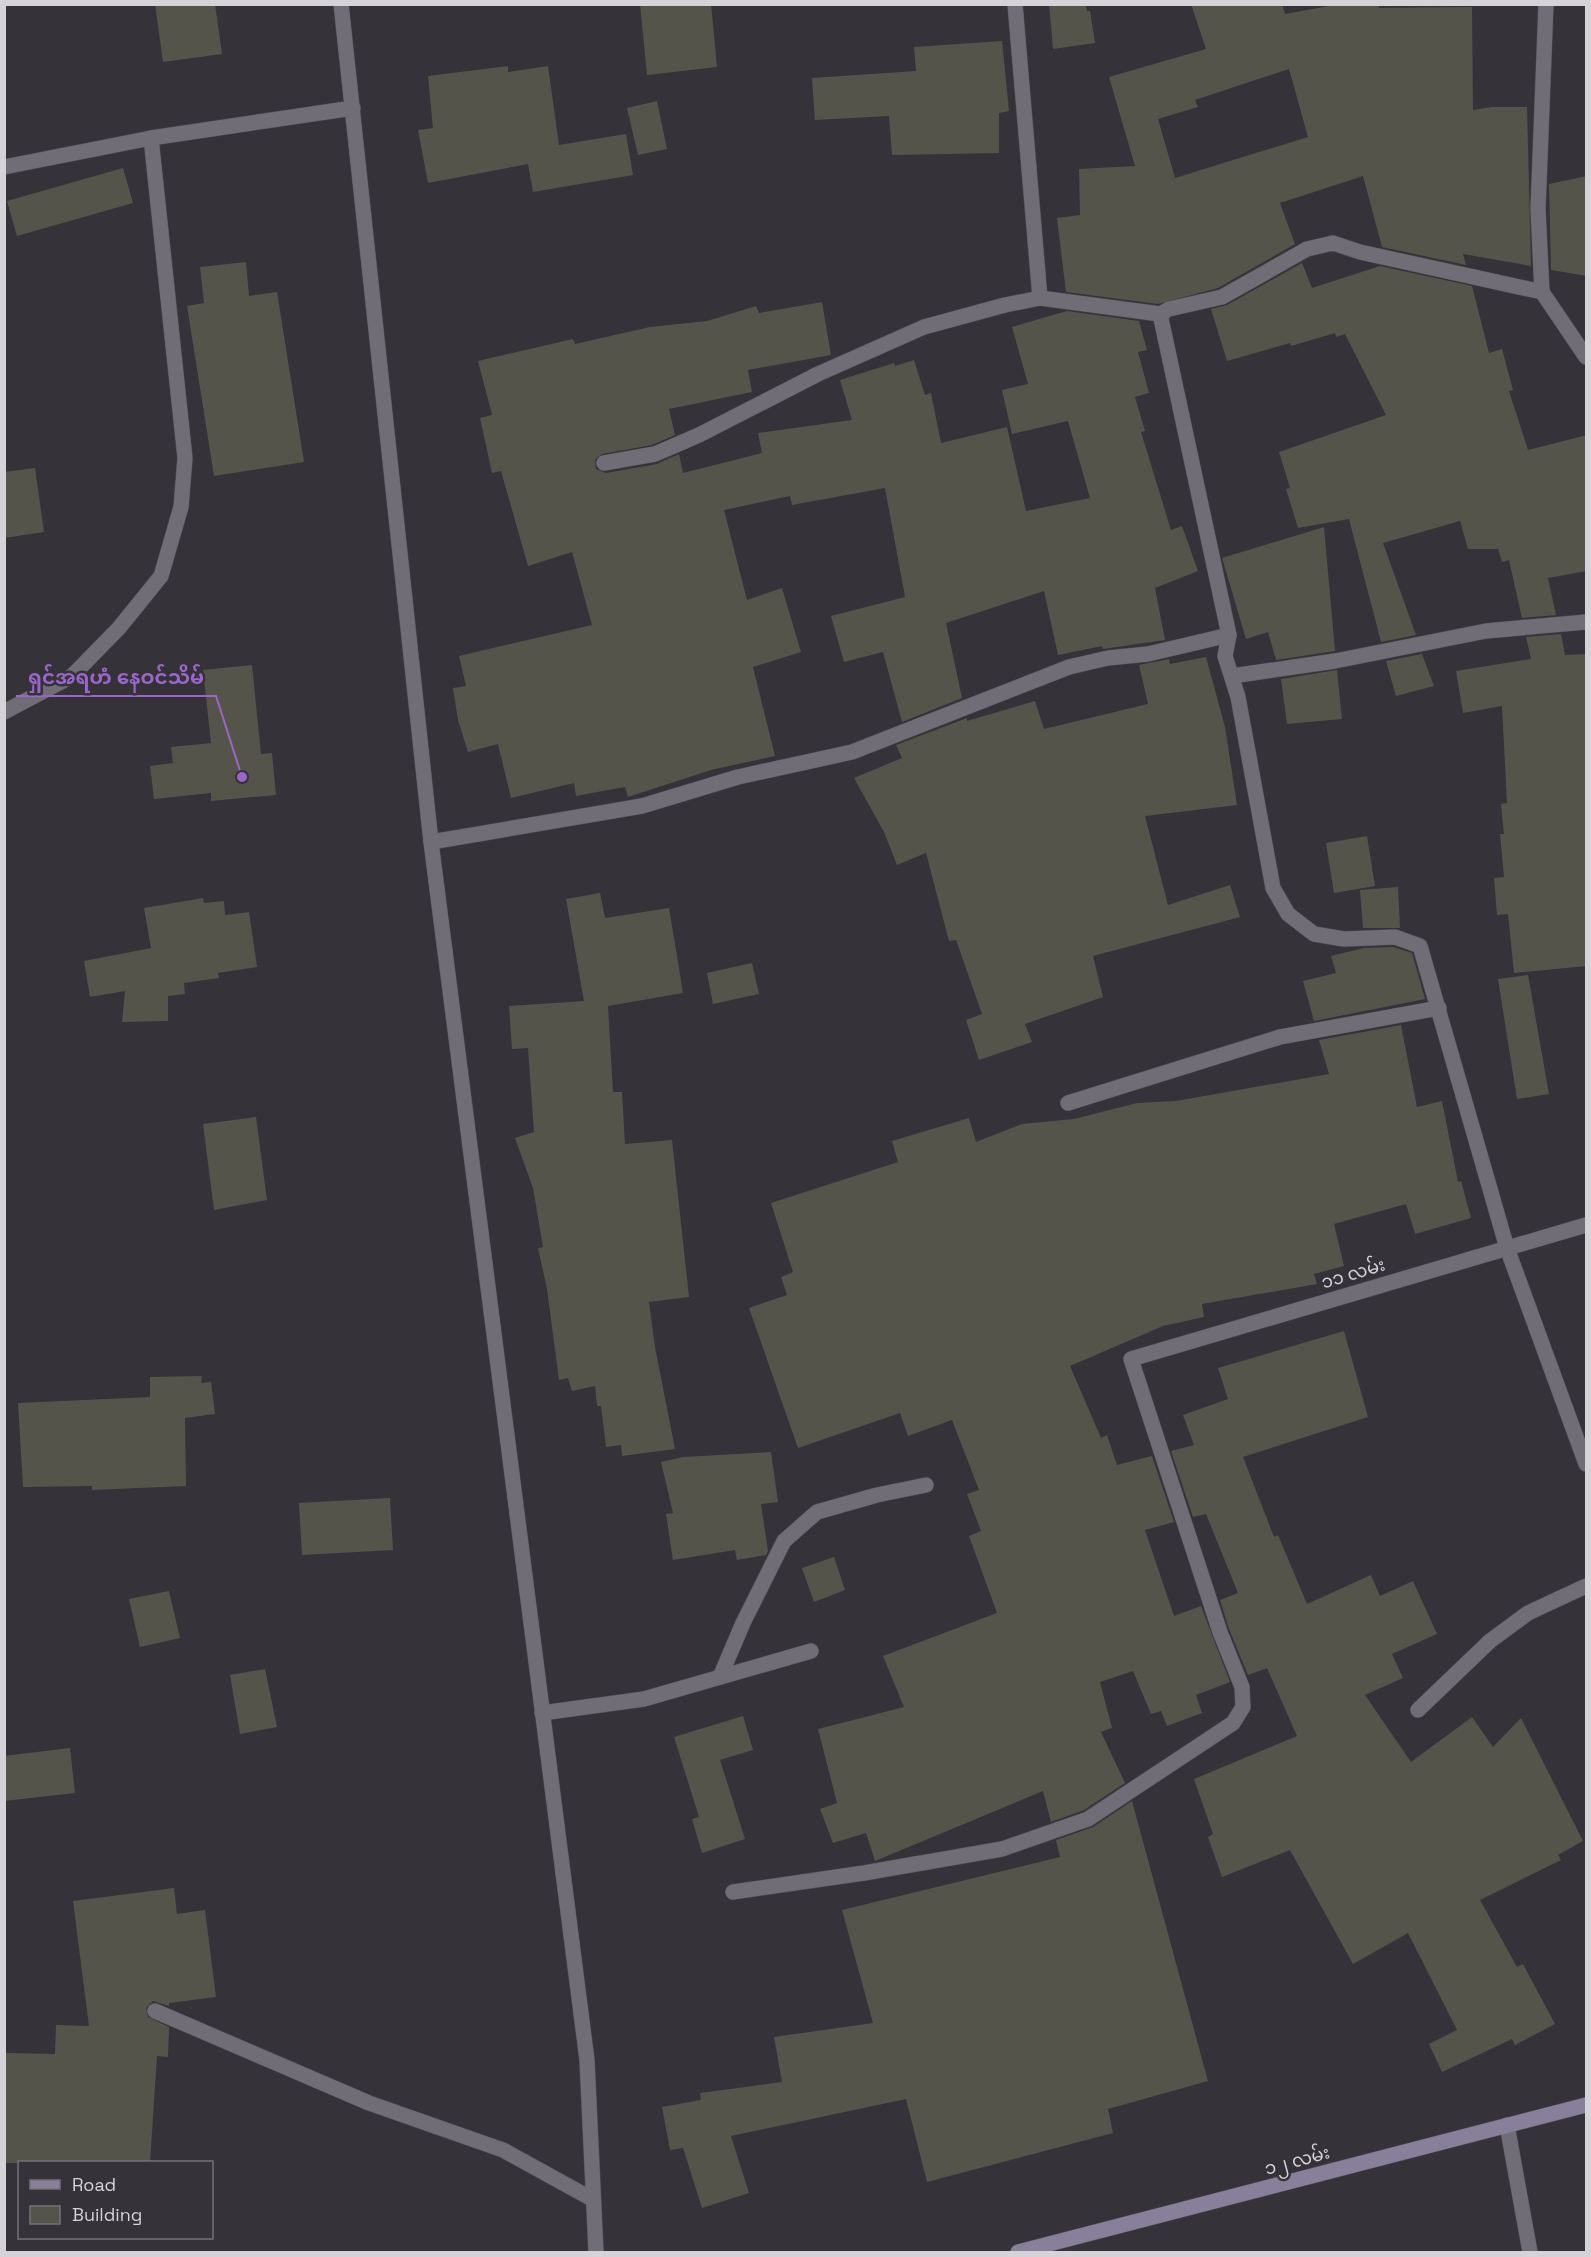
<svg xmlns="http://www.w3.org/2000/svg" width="1591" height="2257" font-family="'Space Grotesk','Noto Sans Myanmar',sans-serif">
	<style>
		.building { fill: #55544b; fill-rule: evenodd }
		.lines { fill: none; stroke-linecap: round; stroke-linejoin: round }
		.service-casing { stroke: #504e55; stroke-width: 16 }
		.minor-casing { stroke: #504e55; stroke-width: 16 }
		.secondary-casing { stroke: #504e55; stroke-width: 16 }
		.service { stroke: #706d76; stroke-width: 15 }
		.minor { stroke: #706d76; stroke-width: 15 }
		.secondary { stroke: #887f9a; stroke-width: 15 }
		.labels { text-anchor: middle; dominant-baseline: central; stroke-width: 5; stroke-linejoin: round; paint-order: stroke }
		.street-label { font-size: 18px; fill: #d5d3d8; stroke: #35323a }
		.leader { fill: none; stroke: #9a66c8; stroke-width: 2 }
		.callout-dot { fill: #9a66c8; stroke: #35323a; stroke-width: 2 }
		.callout-label { font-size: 20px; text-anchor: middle; font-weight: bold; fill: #9a66c8; stroke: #35323a; stroke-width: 5; stroke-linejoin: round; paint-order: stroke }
	</style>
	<rect width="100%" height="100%" fill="#35323a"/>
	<!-- building -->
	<g class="building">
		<path d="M155,4H215L222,54L163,62Z"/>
		<path d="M640,4H711L717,67L647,75Z"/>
		<path d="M1049,4H1085L1087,11H1090L1095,43L1053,49Z"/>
		<path d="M1191,4H1282L1285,14L1340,4H1378L1379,8L1472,7L1473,110L1492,107H1527L1531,266L1463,254L1466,265L1382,247L1363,176L1280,203L1295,244L1218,288L1158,304L1066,292L1057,218L1080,215L1079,169L1135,166L1109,77L1206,49ZM1289,69L1308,137L1175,178L1158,119L1198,107L1195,100Z"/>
		<path d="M1002,41L1009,111L999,113V153L892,155L889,116L815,120L812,78L916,71L914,47Z"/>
		<path d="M508,66V72L548,66L559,145L626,134L633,175L533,192L528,164L428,183L418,130L433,128L428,76Z"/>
		<path d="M657,101L667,149L638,155L627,108Z"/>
		<path d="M123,168L133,203L17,236L7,201Z"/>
		<path d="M1587,176V276L1551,270L1549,184Z"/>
		<path d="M246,262L249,296L277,292L304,462L214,476L187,306L204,303L200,267Z"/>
		<path d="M1302,263L1312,288L1380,266L1472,286L1489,353L1502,349L1513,390L1509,391L1528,450L1587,435V571L1548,578L1556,615L1522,618L1509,560L1502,562L1498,549H1468L1460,521L1383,543L1416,635L1381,642L1349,519L1298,528L1286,489L1290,488L1279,452L1386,415L1345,334L1336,337L1335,333L1291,346L1290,343L1227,361L1211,309L1227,305Z"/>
		<path d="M822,302L831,355L748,370L752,392L669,409L675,435L652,445L602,454L595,460L596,469L606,473L657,464L679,454L683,473L762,453L758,433L852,420L840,380L894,363L895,366L914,360L925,395L931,393L941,443L1007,427L1026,511L1090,498L1068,421L1012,434L1002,390L1028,384L1012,327L1067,311L1139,321L1147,350L1138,352L1149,393L1135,397L1145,431L1141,432L1171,530L1182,526L1198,571L1155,588L1165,640L1103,649L1102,646L1058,655L1044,591L946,623L962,698L902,722L883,652L844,662L831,616L905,597L885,488L792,505L790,496L724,510L747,600L782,588L801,652L753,667L775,756L711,770L628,797L625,787L576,796L574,783L511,798L498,744L468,752L458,720L453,688L466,686L459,656L592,625L572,552L528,566L501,471L492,473L480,418L492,415L478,361L573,339L575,344L650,327L707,321L756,306L759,313Z"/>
		<path d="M35,468L44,532L4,538V472Z"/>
		<path d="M1324,527L1335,651L1276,660L1268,632L1246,639L1222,558Z"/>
		<path d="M1561,634L1565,655L1587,654V966L1514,973L1508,914L1497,915L1494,878L1504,877L1500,834H1504L1501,804L1507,803L1502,706L1463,713L1456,671L1531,659L1526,637Z"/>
		<path d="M1422,654L1434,686L1396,696L1386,661Z"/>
		<path d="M1206,657L1225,727L1237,805L1145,816L1168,905L1230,885L1240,917L1093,956L1103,997L1025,1024L1032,1042L979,1060L966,1020L982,1014L956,940L949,941L926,853L897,865L884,832L854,778L902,758L896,745L967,718V721L1035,701L1044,729L1148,704L1139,665L1169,659L1170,664Z"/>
		<path d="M252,665L261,754L272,753L276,795L211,801V793L154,799L150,766L173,763L171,747L211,743L203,670Z"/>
		<path d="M1337,670L1342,719L1287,724L1281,679Z"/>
		<path d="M1367,836L1375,886L1334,893L1326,843Z"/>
		<path d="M1398,887L1400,928H1363L1360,890Z"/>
		<path d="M600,893L605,918L669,908L683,993L608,1006L613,1092H622L625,1144L672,1140L689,1297L649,1302L655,1347L675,1449L622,1456L621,1445L606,1447L601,1406H597L595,1386L572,1391L568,1378L559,1380L547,1289L538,1248L543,1247L533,1188L515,1138L534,1132L528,1048L512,1049L509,1006L584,1001L566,899Z"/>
		<path d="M203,898L204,903L224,901L225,915L249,912L257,967L218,973L219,978L184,983L185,994L168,996V1021L122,1022L125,991L90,997L84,961L151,948L144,908Z"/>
		<path d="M1393,947L1412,953L1425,999L1314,1021L1303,981L1336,973L1331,956L1364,948Z"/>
		<path d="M752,963L759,994L713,1004L707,973Z"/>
		<path d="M1528,975L1549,1094L1517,1099L1498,979Z"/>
		<path d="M1401,1025L1417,1107L1442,1101L1458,1182L1461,1181L1471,1218L1415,1234L1406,1204L1334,1224L1344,1266L1314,1274L1317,1284L1202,1304L1204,1317L1163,1326L1070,1366L1101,1438L1107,1435L1117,1465L1152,1456L1174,1522L1145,1530L1174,1616L1201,1606L1230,1682L1196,1695L1202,1713L1167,1726L1161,1711L1151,1714L1133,1671L1100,1682L1112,1728L1101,1732L1125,1783L1084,1810L1051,1822L1043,1791L875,1861L866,1833L833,1843L820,1809L837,1803L818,1729L904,1707L883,1656L997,1613L969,1536L981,1531L967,1494L979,1490L952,1420L908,1436L900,1413L798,1448L749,1308L787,1295L781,1277L793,1272L771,1203L898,1162L892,1141L969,1118L976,1142L1022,1124L1074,1119L1137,1103L1176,1101L1329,1074L1319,1040Z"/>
		<path d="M256,1117L267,1200L214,1210L203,1124Z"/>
		<path d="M1344,1331L1368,1417L1243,1457L1274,1537L1278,1535L1307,1604L1371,1575L1380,1596L1413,1581L1437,1634L1392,1654L1403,1678L1365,1695L1411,1762L1472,1717L1493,1747L1521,1718L1583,1841L1558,1855L1561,1860L1480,1900L1517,1967L1523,1964L1555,2024L1515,2045L1512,2039L1442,2072L1429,2044L1457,2030L1408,1933L1353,1964L1290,1850L1222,1877L1208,1837L1213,1834L1194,1779L1297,1736L1267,1668L1248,1675L1229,1629L1220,1600L1238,1593L1206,1514L1193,1517L1171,1451L1194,1445L1183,1415L1228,1399L1218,1368Z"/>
		<path d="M202,1376L201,1383L211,1382L215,1414L185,1418L186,1486L92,1490V1486L23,1487L18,1403L150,1397V1377Z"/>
		<path d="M771,1452L778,1502L761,1504L768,1551L766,1555L737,1560L735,1550L673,1560L666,1514L673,1513L661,1462L683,1457Z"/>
		<path d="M390,1498L393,1550L302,1555L299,1503Z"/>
		<path d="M834,1557L845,1590L814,1602L802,1568Z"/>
		<path d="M169,1591L180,1638L140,1647L129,1599Z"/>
		<path d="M265,1669L277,1727L240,1734L230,1675Z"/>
		<path d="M743,1716L753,1750L720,1760L745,1839L702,1853L692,1819L699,1817L674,1737Z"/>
		<path d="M70,1748L75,1793L4,1801V1756Z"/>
		<path d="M1132,1801L1208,2081L1108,2109L1113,2133L927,2182L906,2099L731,2136L749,2193L702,2208L683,2148L670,2150L662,2107L701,2100L700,2093L782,2082L774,2037L873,2023L842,1910L1060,1857L1056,1840L1093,1827Z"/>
		<path d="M174,1888L177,1914L205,1910L216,1997L169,2003V2006L153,2001L146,2008L148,2017L169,2027L168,2057L157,2056L150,2163H4V2053L55,2054L56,2025L89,2026L73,1901Z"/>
	</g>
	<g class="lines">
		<defs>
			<path id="service" d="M155,2011L369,2103L503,2150L592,2199"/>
			<g id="minor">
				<path d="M341,4L431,842L587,2060L596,2252"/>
				<path d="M1015,4L1040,298"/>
				<path d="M4,167L151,138L353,108"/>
				<path d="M1542,292L1538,209L1546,4"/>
				<path d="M1160,314L1229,635L1225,656L1238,697L1273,888L1288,914L1314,934L1344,939L1395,937L1420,946L1507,1248L1586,1464"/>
				<path d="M604,463L655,454L699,435L818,374L924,327L1005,305L1040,298L1160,314L1169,309L1222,297L1307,249L1333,243L1360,252L1542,292L1586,357"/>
				<path d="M1232,676L1335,661L1486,631L1586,622"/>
				<path d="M4,712L72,676L119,628L161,576L181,507L185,458L151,138"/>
				<path d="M431,842L642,806L738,777L852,752L1069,667L1108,658L1148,654L1229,635"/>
				<path d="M1068,1103L1280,1037L1439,1008"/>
				<path d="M720,1677L743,1623L784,1541L817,1512L877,1495L926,1485"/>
				<path d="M1418,1710L1490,1641L1528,1613L1586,1586"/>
				<path d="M542,1713L644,1699L811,1651"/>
				<path d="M733,1892L864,1873L1002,1849L1088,1819L1233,1723L1243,1707L1242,1687L1220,1632L1131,1359L1586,1225"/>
				<path d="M1507,2125L1530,2252"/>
			</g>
			<path id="secondary" d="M1018,2252L1586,2105"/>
		</defs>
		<!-- service casing -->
		<use href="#service" class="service-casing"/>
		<!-- minor casing -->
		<use href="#minor" class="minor-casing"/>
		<!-- secondary casing -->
		<use href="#secondary" class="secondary-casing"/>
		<!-- service -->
		<use href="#service" class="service"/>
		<!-- minor -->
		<use href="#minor" class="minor"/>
		<!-- secondary -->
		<use href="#secondary" class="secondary"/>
	</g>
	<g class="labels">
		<!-- street labels -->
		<g class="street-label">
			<text transform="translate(1353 1273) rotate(-17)">၁၁ လမ်း</text>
			<text transform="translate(1297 2160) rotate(-15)">၁၂ လမ်း</text>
		</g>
	</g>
	<!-- callouts -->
	<path class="leader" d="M242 777L216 696H16"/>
	<circle class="callout-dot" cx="242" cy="777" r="6"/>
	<g class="callout-label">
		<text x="116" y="684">ရှင်အရဟံ နေဝင်သိမ်</text>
	</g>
	<!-- border -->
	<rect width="1591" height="2257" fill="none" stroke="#d5d3d8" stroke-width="12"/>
	<!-- legend -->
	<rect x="18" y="2161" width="195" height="78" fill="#35323a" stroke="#757279" stroke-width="1.5"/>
	<rect x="30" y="2180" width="30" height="9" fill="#887f9a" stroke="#757279" stroke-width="1.5"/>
	<text x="72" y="2191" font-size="18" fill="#d5d3d8">Road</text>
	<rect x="30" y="2206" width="30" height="18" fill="#55544b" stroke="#757279" stroke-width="1.5"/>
	<text x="72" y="2221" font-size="18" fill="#d5d3d8">Building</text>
</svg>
